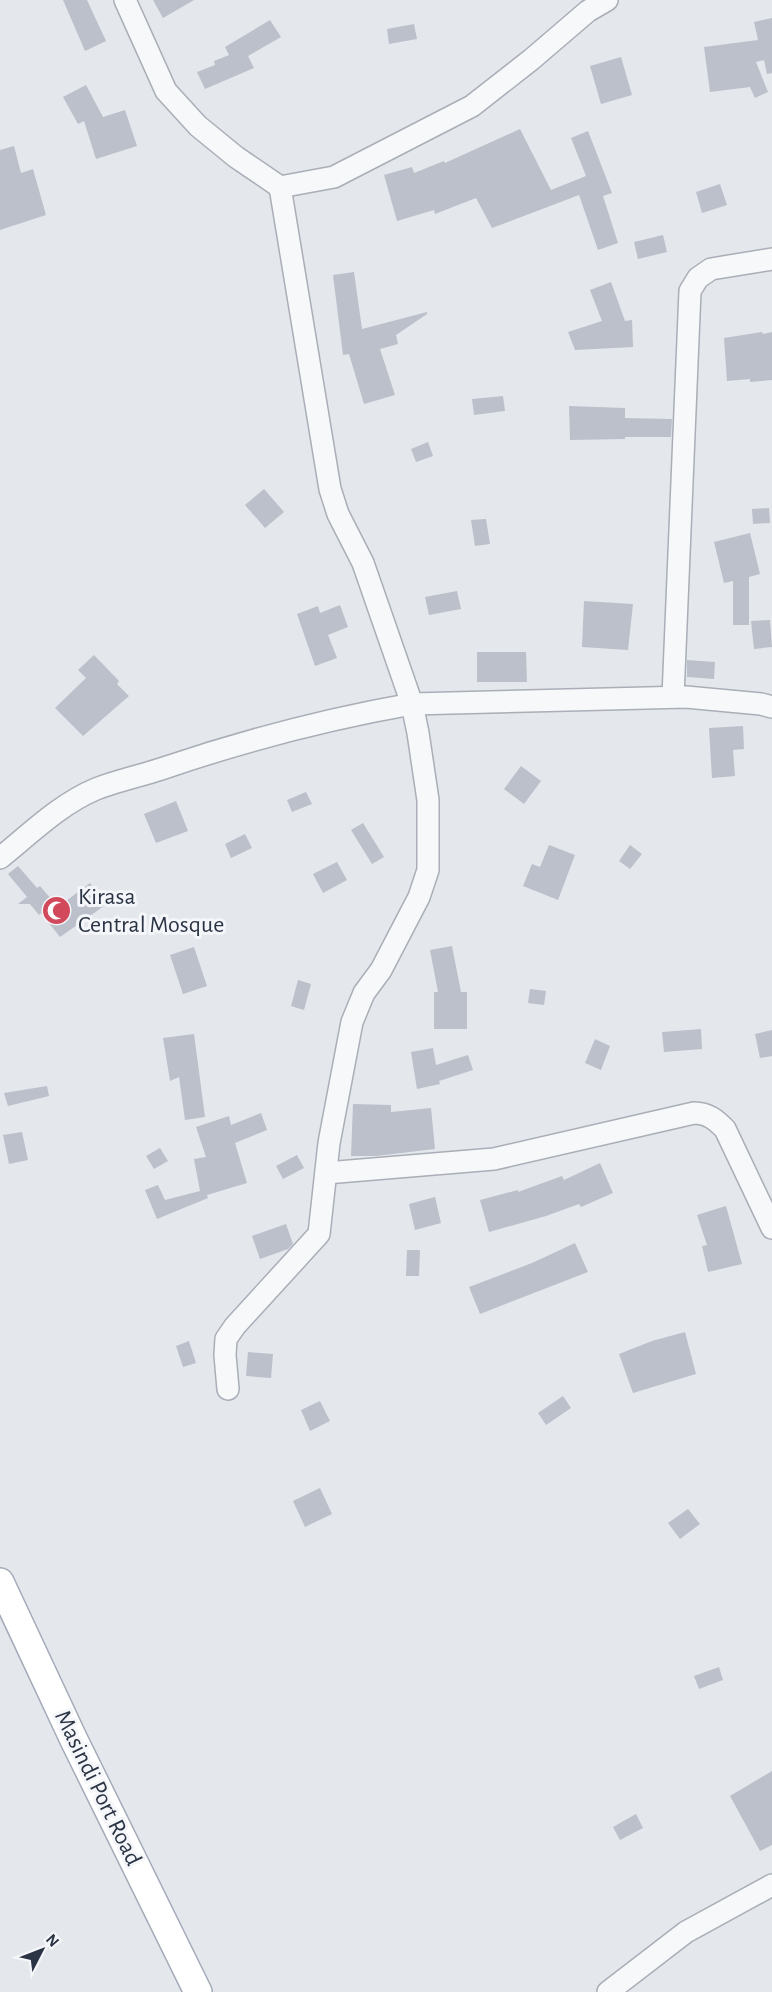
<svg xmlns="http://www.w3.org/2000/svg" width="772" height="1992" font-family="'Alegreya Sans',sans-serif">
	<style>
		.building { fill: #bbc0ca }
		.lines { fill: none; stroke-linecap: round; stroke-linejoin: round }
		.minor-casing { stroke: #a9aeb7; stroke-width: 24 }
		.major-casing { stroke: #a3abb8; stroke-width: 30 }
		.minor { stroke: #f7f8fa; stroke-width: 21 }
		.major { stroke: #fff; stroke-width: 27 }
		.labels { text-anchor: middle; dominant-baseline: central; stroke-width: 6; stroke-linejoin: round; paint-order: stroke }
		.poi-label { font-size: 24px; fill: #2b3445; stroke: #f4f6f9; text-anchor: start }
		.street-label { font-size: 24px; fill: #2b3445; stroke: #f4f6f9 }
	</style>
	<rect width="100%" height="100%" fill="#e4e7ec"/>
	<!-- building -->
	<g class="building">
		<path d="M63,0H87L106,41L85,51Z"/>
		<path d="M153,0H194L163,18Z"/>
		<path d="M772,18V73L767,74L764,60L756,62L768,92L755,98L750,87L710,92L704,47L758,40L754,22Z"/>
		<path d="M270,20L281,37L248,56L254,68L205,89L197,72L215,65L214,61L229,55L225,47Z"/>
		<path d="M414,24L417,39L389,44L387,29Z"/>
		<path d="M621,57L632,95L601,104L590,66Z"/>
		<path d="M86,85L103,117L125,110L137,146L96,159L84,121L78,124L63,97Z"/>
		<path d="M520,129L551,190L586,176L571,138L588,131L612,193L603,196L618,243L598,250L579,195L492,228L476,198L435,214L434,210L397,221L384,175L412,167L414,173L444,161L445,163Z"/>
		<path d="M14,146L21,173L33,169L46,215L0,230V150Z"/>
		<path d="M720,184L727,205L702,213L696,192Z"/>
		<path d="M663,235L667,252L638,259L634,242Z"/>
		<path d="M354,272L362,329L427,312V314L396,335L398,344L380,349L395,395L364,404L349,354L343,355L333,275Z"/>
		<path d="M611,282L625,321L632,320L633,347L575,350L568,332L602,321L590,290Z"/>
		<path d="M762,332L763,334L772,332V380L750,382V379L727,381L724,338Z"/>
		<path d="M503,396L505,411L474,415L472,399Z"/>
		<path d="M569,406L625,408V418L672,419L671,437H625V439L570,440Z"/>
		<path d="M428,442L433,456L416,462L411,449Z"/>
		<path d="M264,489L284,512L265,528L245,505Z"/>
		<path d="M769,508L770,523L753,524L752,509Z"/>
		<path d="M486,519L490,544L475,546L471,520Z"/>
		<path d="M750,533L760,574L749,577V625H733V581L724,583L714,542Z"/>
		<path d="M457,591L461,609L429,615L425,597Z"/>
		<path d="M584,601L633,604L628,650L582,647Z"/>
		<path d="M340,605L348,627L328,635L337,658L315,666L297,614L318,606L320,613Z"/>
		<path d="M770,620L772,647L754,649L751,621Z"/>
		<path d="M477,652H526L527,682H477Z"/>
		<path d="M94,655L119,681L117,684L129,696L83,736L55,708L86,678L78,670Z"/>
		<path d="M687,660L715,662L714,679L687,677Z"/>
		<path d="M743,726L744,749L733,750L735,776L712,778L709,728Z"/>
		<path d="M521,766L541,781L524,804L504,789Z"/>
		<path d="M306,792L312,804L292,812L287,800Z"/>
		<path d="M176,801L188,831L156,843L144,814Z"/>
		<path d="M363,823L384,857L372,864L351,830Z"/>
		<path d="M245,834L252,848L231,858L225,844Z"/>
		<path d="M549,845L575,855L558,900L523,886L532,864L540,867Z"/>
		<path d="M630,845L642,854L630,869L619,861Z"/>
		<path d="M337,862L347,880L323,893L313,874Z"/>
		<path d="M18,866L37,888L40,886L58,907L90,883L104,906L60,937L41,913L39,915L30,904H18L27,897L8,874Z"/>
		<path d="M452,946L461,992H467V1029H434V992H438L430,950Z"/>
		<path d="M194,947L207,986L183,994L170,955Z"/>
		<path d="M298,980L311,984L304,1010L291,1006Z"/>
		<path d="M530,989L546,991L544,1005L528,1003Z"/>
		<path d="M701,1029L702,1049L664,1052L662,1032Z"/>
		<path d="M772,1030V1056L760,1058L755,1034Z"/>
		<path d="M194,1034L205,1117L185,1120L179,1077L170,1081L163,1038Z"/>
		<path d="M595,1039L610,1046L601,1070L585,1063Z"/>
		<path d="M433,1048L436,1065L468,1055L473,1070L439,1081L440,1084L417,1089L411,1052Z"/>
		<path d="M47,1086L49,1096L8,1106L4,1093Z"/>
		<path d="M353,1104L391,1105V1112L431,1108L435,1149L376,1156H351Z"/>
		<path d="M261,1113L267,1130L235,1143L247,1183L207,1195L208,1198L157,1219L145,1190L158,1185L165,1200L200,1191L194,1159L206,1157L196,1127L229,1116L231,1125Z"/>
		<path d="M22,1132L28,1160L9,1164L3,1135Z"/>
		<path d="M160,1148L168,1161L154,1169L146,1156Z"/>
		<path d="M297,1155L304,1168L283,1179L276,1166Z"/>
		<path d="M600,1163L613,1193L581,1207L579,1204L546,1216L489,1232L480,1200L518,1190V1192L562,1176L564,1180Z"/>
		<path d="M435,1197L441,1223L415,1230L409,1204Z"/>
		<path d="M726,1206L742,1264L708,1272L702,1246L707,1245L697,1215Z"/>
		<path d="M286,1224L293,1244L288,1249L260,1259L252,1236Z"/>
		<path d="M575,1243L588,1272L480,1314L469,1287L532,1263Z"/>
		<path d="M407,1250H420L419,1276H406Z"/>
		<path d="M685,1332L696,1374L633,1393L619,1354L652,1341Z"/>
		<path d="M189,1341L196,1363L183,1367L176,1346Z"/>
		<path d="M248,1352L273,1354L271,1378L246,1376Z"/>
		<path d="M563,1396L571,1408L546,1425L538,1413Z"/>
		<path d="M320,1401L330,1421L310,1431L301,1410Z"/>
		<path d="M320,1488L332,1514L305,1527L293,1501Z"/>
		<path d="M688,1509L700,1524L680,1539L668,1523Z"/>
		<path d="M719,1667L723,1680L699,1689L694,1676Z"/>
		<path d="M772,1771V1845L760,1851L730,1796Z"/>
		<path d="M636,1814L643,1828L620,1840L613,1827Z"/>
	</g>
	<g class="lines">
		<defs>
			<g id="minor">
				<path d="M125,0L166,91L198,126L236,157L280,187L334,177L472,106L532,59L588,11L607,0"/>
				<path d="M673,697L690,291L698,278L711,269L772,259"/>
				<path d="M0,858C30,834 60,804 96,789C116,781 140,776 161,769C243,741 327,719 412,704L686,697L761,704L772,707"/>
				<path d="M326,1173L494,1159L694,1113C708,1113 716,1120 725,1129L772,1228"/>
				<path d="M228,1389L225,1355L226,1339L235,1326L319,1234L329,1143L352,1022L364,993L381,970L419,897L428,870V800L418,733L412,704L363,563L338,514L330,489L280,187"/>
				<path d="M608,1992L686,1932L772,1885"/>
			</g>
			<path id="major" d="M0,1582L73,1738L198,1992"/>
		</defs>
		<!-- minor casing -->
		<use href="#minor" class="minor-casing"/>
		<!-- major casing -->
		<use href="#major" class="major-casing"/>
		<!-- minor -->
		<use href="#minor" class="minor"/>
		<!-- major -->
		<use href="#major" class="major"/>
	</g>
	<!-- icons -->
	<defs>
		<symbol id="mosque-disc" viewBox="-11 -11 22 22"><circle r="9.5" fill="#d1495b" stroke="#f4f6f9"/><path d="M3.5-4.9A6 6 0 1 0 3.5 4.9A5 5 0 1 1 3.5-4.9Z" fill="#fff"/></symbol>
	</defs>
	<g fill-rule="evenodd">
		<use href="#mosque-disc" x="40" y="894" width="33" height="33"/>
	</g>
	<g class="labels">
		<!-- poi labels -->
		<g class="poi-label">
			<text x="78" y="897">Kirasa<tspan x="78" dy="28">Central Mosque</tspan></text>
		</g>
		<!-- street labels -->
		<g class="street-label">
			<text transform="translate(98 1788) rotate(64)">Masindi Port Road</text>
		</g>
	</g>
	<!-- north arrow -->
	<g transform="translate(42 1950) rotate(48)" stroke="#f4f6f9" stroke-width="4.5" paint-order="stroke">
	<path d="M0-4.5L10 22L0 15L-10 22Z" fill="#2b3445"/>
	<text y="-9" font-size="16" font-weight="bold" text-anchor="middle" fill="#2b3445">N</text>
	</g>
</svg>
